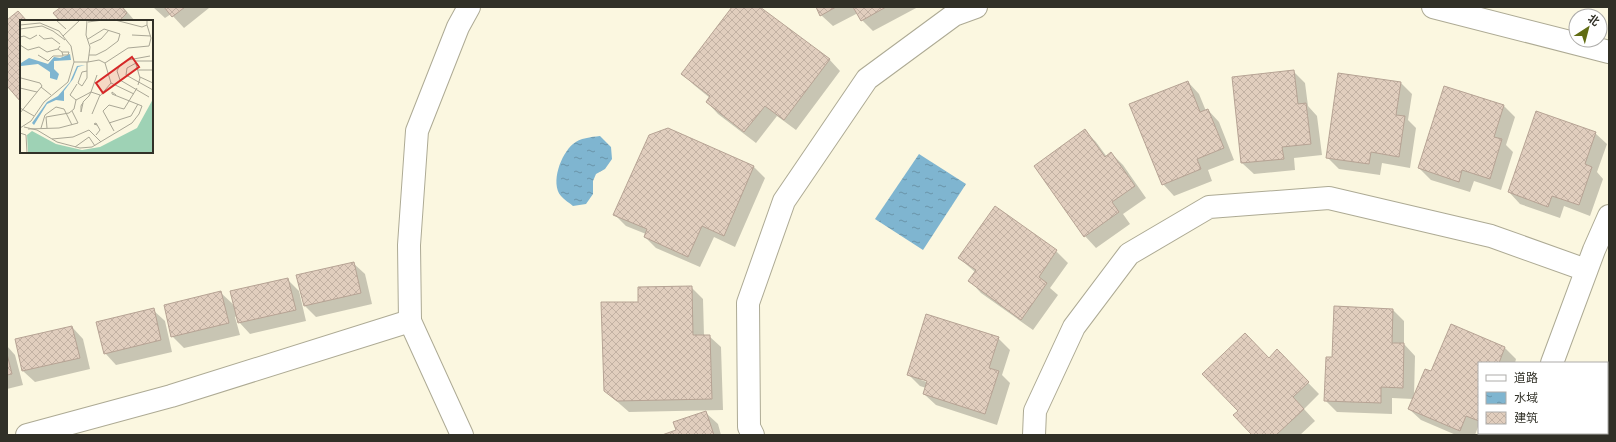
<svg xmlns="http://www.w3.org/2000/svg" width="1616" height="442" font-family="Overpass,'Noto Sans SC',sans-serif">
	<style>
		.water { fill: url(#water-ripples) }
		.shadow { fill: #0003; fill-rule: evenodd }
		.building { fill: url(#building-cross-hatch); stroke: #b6a394 }
		.lines { fill: none; stroke-linecap: round; stroke-linejoin: round }
		.minor-casing { stroke: #adaa94; stroke-width: 24 }
		.minor { stroke: #fff; stroke-width: 22 }
		.inset-road { fill: none; stroke: #aaa796; stroke-width: 1 }
		.view { fill: #d62828; fill-opacity: 0.15; stroke: #d62828; stroke-width: 2 }
		.inset-edge { fill: none; stroke: #313027; stroke-width: 2 }
	</style>
	<defs>
		<pattern id="water-ripples" width="26" height="14" patternUnits="userSpaceOnUse"><rect width="26" height="14" fill="#7fb5d0"/><path d="M2 4q2-2 4 0t4 0M15 11q2-2 4 0t4 0" fill="none" stroke="#6994a9"/></pattern>
		<pattern id="building-cross-hatch" width="8" height="8" patternUnits="userSpaceOnUse"><rect width="8" height="8" fill="#e1cebe"/><path d="M0 0l8 8M0 8l8-8" fill="none" stroke="#c2b1a3"/></pattern>
	</defs>
	<rect width="100%" height="100%" fill="#fbf7e0"/>
	<!-- water -->
	<g class="water">
		<path d="M600,136L611,147L612,159L605,169L596,174L593,181V194L586,204L573,206C570,203 564,200 561,196C550,183 561,154 573,144C580,138 591,137 600,136Z"/>
		<path d="M919,154L966,184L923,250L875,219Z"/>
	</g>
	<!-- shadow -->
	<g class="shadow">
		<path d="M62,7H123L135,21H61Z"/>
		<path d="M153,7H209V8L184,28L171,14L165,18Z"/>
		<path d="M733,7H759L829,59L840,71L796,130L777,116L756,143L718,114L707,102L710,98L694,85L683,74Z"/>
		<path d="M817,7H918L873,31L862,20L858,13L833,26L821,15Z"/>
		<path d="M1294,72L1305,83L1308,106L1317,116L1322,155L1294,158L1295,170L1254,174L1242,163Z"/>
		<path d="M1188,82L1199,94L1206,111L1208,110L1219,122L1234,160L1208,170L1212,181L1174,196L1163,184Z"/>
		<path d="M1400,82L1412,94L1408,120L1416,128L1410,168L1382,163L1380,175L1339,169L1328,158Z"/>
		<path d="M1504,106L1515,117L1506,145L1513,152L1501,190L1474,181L1470,192L1431,180L1419,168Z"/>
		<path d="M1085,131L1096,142L1107,157L1111,153L1123,165L1146,198L1123,214L1130,224L1096,248L1085,236Z"/>
		<path d="M1595,133L1607,144L1597,172L1603,179L1590,216L1564,206L1560,218L1520,204L1509,192Z"/>
		<path d="M754,167L765,178L735,247L714,237L700,267L656,248L645,237L646,234L626,226L615,215Z"/>
		<path d="M995,207L1056,251L1068,263L1050,288L1058,295L1033,330L981,293L970,281L975,272L959,258Z"/>
		<path d="M353,263L365,274L372,304L316,317L305,306L297,276Z"/>
		<path d="M287,279L299,291L306,321L250,334L239,322L237,316L235,317L240,335L184,348L172,336L221,293L235,306Z"/>
		<path d="M691,287L703,299L704,336H709L721,347L723,410L629,412L605,391Z"/>
		<path d="M153,310L165,321L172,352L116,365L105,353Z"/>
		<path d="M1393,310L1404,321V344L1415,356L1414,397L1431,372L1451,326L1505,348L1516,359L1515,363H1479V427H1478L1475,435H1456L1421,420L1409,409L1413,399L1392,398V414L1337,412L1325,400L1333,358Z"/>
		<path d="M72,327L83,339L90,369L35,382L23,371L16,340Z"/>
		<path d="M998,338L1010,350L1002,375L1010,383L997,425L936,405L924,394L926,388L920,386L908,374ZM921,378L933,382L932,384L921,380Z"/>
		<path d="M7,346L15,355L23,385L7,389Z"/>
		<path d="M1277,351L1319,394L1304,409L1315,421L1300,435H1253L1269,359Z"/>
		<path d="M706,413L718,424L721,435H665L677,431Z"/>
		<path d="M1492,433H1499L1498,435Z"/>
	</g>
	<!-- building -->
	<g class="building">
		<path d="M61,7H122L127,13L121,19L123,21H60L53,13Z"/>
		<path d="M164,7H185L172,17Z"/>
		<path d="M732,7H760L830,59L784,120L765,106L744,132L706,102L710,96L681,74Z"/>
		<path d="M816,7H836L820,16Z"/>
		<path d="M853,7H886L861,21Z"/>
		<path d="M18,11L27,21H21V100L20,101L7,86V20Z"/>
		<path d="M1294,70L1298,104L1306,103L1311,144L1282,147L1284,159L1241,163L1232,77Z"/>
		<path d="M1338,73L1401,82L1396,115L1405,116L1399,157L1371,152L1369,164L1326,158Z"/>
		<path d="M1188,81L1200,112L1208,109L1224,148L1197,159L1201,169L1162,185L1129,104Z"/>
		<path d="M1444,86L1504,105L1494,137L1502,139L1490,179L1462,170L1459,182L1418,168Z"/>
		<path d="M1536,111L1596,132L1585,164L1592,167L1579,205L1552,196L1548,207L1508,192Z"/>
		<path d="M668,128L754,166L724,236L702,226L688,257L644,237L647,229L613,215L649,135Z"/>
		<path d="M1085,129L1105,157L1111,152L1135,186L1112,202L1119,212L1084,237L1034,166Z"/>
		<path d="M995,206L1057,250L1039,277L1047,283L1021,320L968,281L976,270L958,258Z"/>
		<path d="M354,262L361,293L304,306L296,275Z"/>
		<path d="M288,278L296,310L238,323L230,291Z"/>
		<path d="M692,286L693,335H710L712,399L617,401L604,391L601,302H638V287Z"/>
		<path d="M221,291L229,323L171,337L164,305Z"/>
		<path d="M1334,306L1393,309L1392,343H1404L1403,388L1381,387V403L1324,401L1326,357H1332Z"/>
		<path d="M154,308L161,340L104,354L96,322Z"/>
		<path d="M926,314L999,337L989,368L999,371L985,414L923,394L927,381L907,375Z"/>
		<path d="M1451,324L1505,347L1499,363H1479V421L1466,416L1460,431L1408,409L1425,369L1431,371Z"/>
		<path d="M72,326L80,358L22,371L15,339Z"/>
		<path d="M1245,333L1269,358L1277,349L1309,382L1293,397L1304,409L1276,435H1252L1233,415L1238,411L1202,374Z"/>
		<path d="M7,354L12,374L7,375Z"/>
		<path d="M706,411L714,435H662L676,430L673,422Z"/>
	</g>
	<g class="lines">
		<defs>
			<g id="minor">
				<path d="M1433,7L1609,52"/>
				<path d="M410,321L462,435"/>
				<path d="M1552,363L1594,250L1609,216"/>
				<path d="M27,435L171,396L410,321L409,245L417,131L458,27L469,7"/>
				<path d="M753,435L749,427L748,303L784,201L867,79L954,15L976,7"/>
				<path d="M1034,435L1035,411L1074,327L1129,254L1209,207L1329,198L1491,236L1586,270"/>
				<path d="M1528,435V433"/>
			</g>
		</defs>
		<!-- minor casing -->
		<use href="#minor" class="minor-casing"/>
		<!-- minor -->
		<use href="#minor" class="minor"/>
	</g>
	<!-- overview -->
	<g transform="translate(20 20)">
		<rect width="133" height="133" fill="#fbf7e0"/>
		<path d="M133,79V133H8L7,115L12,111L36,124L62,130L80,127L117,108Z" fill="#9ed2b5"/>
		<path d="M50,34L51,40L34,41V49L39,54L37,60L30,58V52L18,44L1,46V43L9,38L28,44L34,37L40,38ZM65,45L58,47L53,59L44,71V81L36,80L27,84L14,105L12,103L27,82L38,76L50,62L57,46Z" fill="#7fb5d0"/>
		<path class="inset-road" d="M36,0L46,9M95,0L122,7L127,5V0M68,2L83,0M0,5L20,3L39,11L51,26L54,42L48,62L24,82L11,101L0,108M0,9L22,6L33,11L45,20M19,15L24,19L32,18L40,24M112,15L131,16M43,16L60,0M0,17L4,16L10,19L17,15M68,19L84,9L100,14L98,21L86,30L76,35H69M70,24L81,19L89,10M0,25L8,30L19,27L27,32L38,29L40,26M42,32H49L48,35H43M18,35L28,41L33,36H43L42,32L38,29M115,41L120,58L118,65M115,41H133M54,42H68L70,27L66,15L67,0M67,42V58L62,66L58,63L62,52L67,51M68,42L79,40L85,43L108,28L129,26L131,18L127,5M116,43L107,48L106,55L133,70M118,50H133M120,57L133,63M91,63L114,74M57,64L50,75L56,80L71,72L77,55M21,67L31,75M0,68L17,72M80,76L91,63L85,43M129,77L100,60L97,51L100,45L108,40L130,36M63,83L61,92V86L62,84L63,83V82L69,76L71,72L80,75L72,94M0,88L14,96M0,93L22,66L20,63L1,58M89,103L111,96L118,84M4,107L17,110L37,122L60,128L72,127L112,103L119,94L122,86L92,74V72L96,75M21,108L25,95L36,87L44,89L52,105M27,108L26,97L49,93L54,89L56,80M8,109L39,108L58,103L52,91M94,111L83,91L89,85L104,89L117,68M0,113L6,115L7,133M76,115L80,110L76,103L74,104L77,105M32,119L53,117L69,110L81,122M55,127L69,117L75,126"/>
		<path class="view" d="M112,37L119,47L83,73L76,63Z"/>
		<rect width="133" height="133" class="inset-edge"/>
	</g>
	<!-- border -->
	<rect width="1616" height="442" fill="none" stroke="#313027" stroke-width="16"/>
	<!-- legend -->
	<rect x="1478" y="362" width="130" height="72" fill="#ffffff" stroke="#adaca9"/>
	<rect x="1486" y="375" width="20" height="6" fill="#ffffff" stroke="#adaca9"/>
	<text x="1514" y="382" font-size="12" fill="#313027">道路</text>
	<rect x="1486" y="392" width="20" height="12" fill="url(#water-ripples)" stroke="#adaca9"/>
	<text x="1514" y="402" font-size="12" fill="#313027">水域</text>
	<rect x="1486" y="412" width="20" height="12" fill="url(#building-cross-hatch)" stroke="#adaca9"/>
	<text x="1514" y="422" font-size="12" fill="#313027">建筑</text>
	<!-- north arrow -->
	<g transform="translate(1588 28) rotate(36)"><circle r="19" fill="#ffffff" stroke="#adaca9"/>
	<path d="M0-3L7 15L0 10L-7 15Z" fill="#616c13"/>
	<text y="-6" font-size="11" font-weight="bold" text-anchor="middle" fill="#313027">北</text>
	</g>
</svg>
